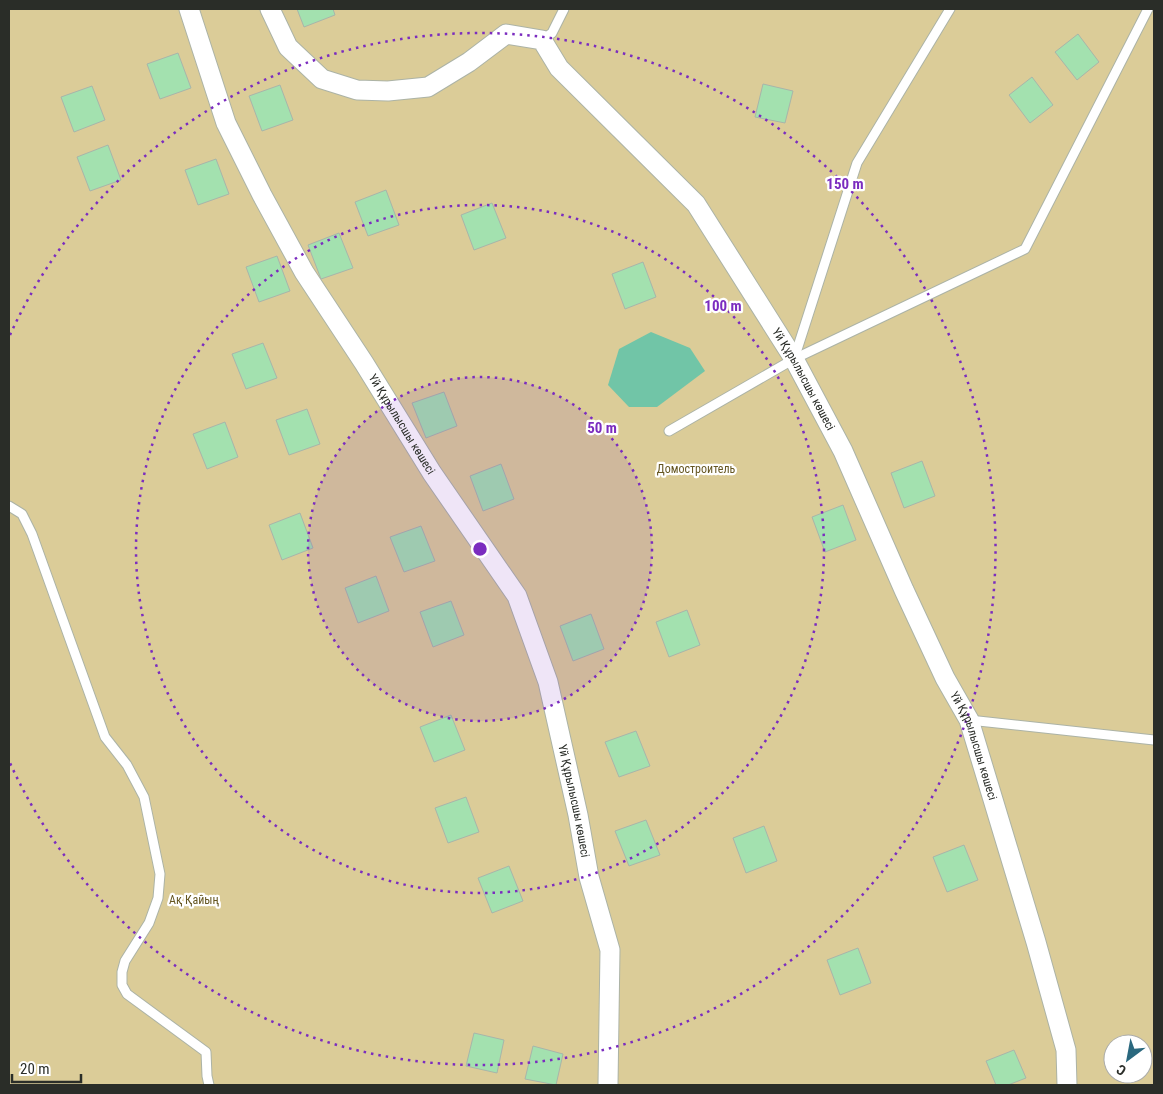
<svg xmlns="http://www.w3.org/2000/svg" width="1163" height="1094" font-family="'Roboto Condensed',sans-serif">
	<style>
		.green { fill: #dbcc98; fill-rule: evenodd }
		.water { fill: #71c5a7 }
		.building { fill: #a3e1af; stroke: #a8b5aa }
		.lines { fill: none; stroke-linecap: round; stroke-linejoin: round }
		.lane-casing { stroke: #acb3a6; stroke-width: 11 }
		.street-casing { stroke: #acb3a6; stroke-width: 21 }
		.lane { stroke: #fff; stroke-width: 9 }
		.street { stroke: #fff; stroke-width: 19 }
		.ring { fill: none; stroke: #7b2cbf; stroke-width: 2.5; stroke-dasharray: 2.5 5 }
		.labels { text-anchor: middle; dominant-baseline: central; stroke-width: 4.5; stroke-linejoin: round; paint-order: stroke }
		.street-label { font-size: 12px; fill: #2a2d28; stroke: #fff }
		.park-label { font-size: 12px; fill: #655621; stroke: #fff }
		.centre { fill: #7b2cbf; stroke: #fff; stroke-width: 2.5 }
		.ring-label { font-size: 15px; text-anchor: middle; font-weight: bold; fill: #7b2cbf; stroke: #fff; stroke-width: 4.5; stroke-linejoin: round; paint-order: stroke }
	</style>
	<rect width="100%" height="100%" fill="#ecf4e6"/>
	<!-- green -->
	<path class="green" d="M9,9H1154V1085H9ZM1113,1044H1143V1074H1113Z"/>
	<!-- water -->
	<path class="water" d="M651,332L690,348L705,371L657,407H629L608,385L619,349Z"/>
	<!-- building -->
	<g class="building">
		<path d="M297,9H333L335,15L304,27Z"/>
		<path d="M1078,34L1099,62L1077,80L1055,52Z"/>
		<path d="M178,53L191,88L160,99L147,64Z"/>
		<path d="M1032,77L1053,105L1030,123L1009,95Z"/>
		<path d="M763,84L793,91L785,123L755,117Z"/>
		<path d="M280,85L293,120L262,131L249,96Z"/>
		<path d="M92,86L105,120L74,132L61,97Z"/>
		<path d="M108,145L121,180L90,191L77,157Z"/>
		<path d="M216,159L229,194L198,205L185,170Z"/>
		<path d="M386,190L399,225L368,236L355,202Z"/>
		<path d="M492,203L506,238L474,250L461,215Z"/>
		<path d="M339,233L353,268L321,279L308,245Z"/>
		<path d="M277,256L290,291L259,302L246,267Z"/>
		<path d="M643,262L656,297L625,309L612,274Z"/>
		<path d="M263,343L277,378L246,389L232,354Z"/>
		<path d="M444,392L457,426L426,438L412,403Z"/>
		<path d="M307,409L320,444L289,455L276,420Z"/>
		<path d="M225,422L238,457L207,469L193,434Z"/>
		<path d="M922,461L935,496L904,508L891,473Z"/>
		<path d="M501,464L514,499L483,511L470,476Z"/>
		<path d="M843,505L856,540L825,552L812,517Z"/>
		<path d="M300,513L313,548L282,560L269,525Z"/>
		<path d="M421,526L435,561L404,572L390,537Z"/>
		<path d="M376,576L389,611L358,623L345,588Z"/>
		<path d="M451,601L464,635L433,647L420,612Z"/>
		<path d="M687,610L700,645L669,657L656,622Z"/>
		<path d="M591,614L604,649L573,661L560,626Z"/>
		<path d="M451,715L465,750L434,762L420,727Z"/>
		<path d="M636,731L650,766L619,777L605,742Z"/>
		<path d="M466,797L479,832L448,843L435,808Z"/>
		<path d="M646,820L660,855L629,866L615,831Z"/>
		<path d="M764,826L777,861L746,873L733,838Z"/>
		<path d="M964,845L978,880L947,892L933,857Z"/>
		<path d="M509,866L523,901L492,913L478,878Z"/>
		<path d="M858,948L871,983L840,995L827,960Z"/>
		<path d="M474,1033L504,1040L497,1073L466,1066Z"/>
		<path d="M533,1046L563,1054L556,1085L525,1079Z"/>
		<path d="M1014,1050L1026,1078L1008,1085H996L986,1061Z"/>
	</g>
	<g class="lines">
		<defs>
			<g id="lane">
				<path d="M542,40L552,33L564,9"/>
				<path d="M794,359L857,163L950,9"/>
				<path d="M669,431L794,359L1025,249L1148,9"/>
				<path d="M9,506L22,514L32,534L105,737L127,765L144,797L160,874L158,898L149,923L125,961L122,972V985L127,994L206,1052L207,1076L209,1085"/>
				<path d="M969,720L1154,740"/>
			</g>
			<g id="street">
				<path id="s1" d="M189,9L226,123L262,195L304,272L364,363L432,473L517,596L548,682L578,815L589,877L610,950L608,1085"/>
				<path id="s2" d="M270,9L288,47L322,79L357,90L388,91L428,87L469,62L506,34L542,40L559,68L696,204L794,359L843,451L904,590L945,678L969,720L1036,942L1066,1050L1067,1085"/>
			</g>
		</defs>
		<!-- lane casing -->
		<use href="#lane" class="lane-casing"/>
		<!-- street casing -->
		<use href="#street" class="street-casing"/>
		<!-- lane -->
		<use href="#lane" class="lane"/>
		<!-- street -->
		<use href="#street" class="street"/>
	</g>
	<!-- distance rings -->
	<circle cx="480" cy="549" r="172" fill="#7b2cbf" fill-opacity=".12"/>
	<g class="ring">
		<circle cx="480" cy="549" r="172"/>
		<circle cx="480" cy="549" r="344"/>
		<path d="M10 335A516 516 0 1 1 10 763"/>
	</g>
	<g class="labels">
		<!-- street labels -->
		<g class="street-label">
			<text stroke="none"><textPath href="#s2" startOffset="759">Үй Құрылысшы көшесі</textPath></text>
			<text stroke="none"><textPath href="#s1" startOffset="469">Үй Құрылысшы көшесі</textPath></text>
			<text stroke="none"><textPath href="#s2" startOffset="1164">Үй Құрылысшы көшесі</textPath></text>
			<text stroke="none"><textPath href="#s1" startOffset="889">Үй Құрылысшы көшесі</textPath></text>
		</g>
		<!-- park labels -->
		<g class="park-label">
			<text x="696" y="469">Домостроитель</text>
			<text x="194" y="900">Ақ Қайың</text>
		</g>
	</g>
	<circle cx="480" cy="549" r="8" class="centre"/>
	<g class="ring-label">
		<text x="845" y="189">150 m</text>
		<text x="723" y="311">100 m</text>
		<text x="602" y="433">50 m</text>
	</g>
	<!-- border -->
	<rect width="1163" height="1094" fill="none" stroke="#2a2d28" stroke-width="20"/>
	<!-- north arrow -->
	<g transform="translate(1128 1059) rotate(212)"><circle r="24" fill="#ffffff" stroke="#aaaba9"/>
	<path d="M0-4L9 19L0 12L-9 19Z" fill="#2a687e"/>
	<text y="-8" font-size="14" font-weight="bold" text-anchor="middle" fill="#2a2d28">С</text>
	</g>
	<!-- scale -->
	<path d="M12 1074v8h69v-8" fill="none" stroke="#2a2d28" stroke-width="2.5"/>
	<text x="20" y="1074" font-size="15" fill="#2a2d28" stroke="#ffffff" stroke-width="4" paint-order="stroke">20 m</text>
</svg>
